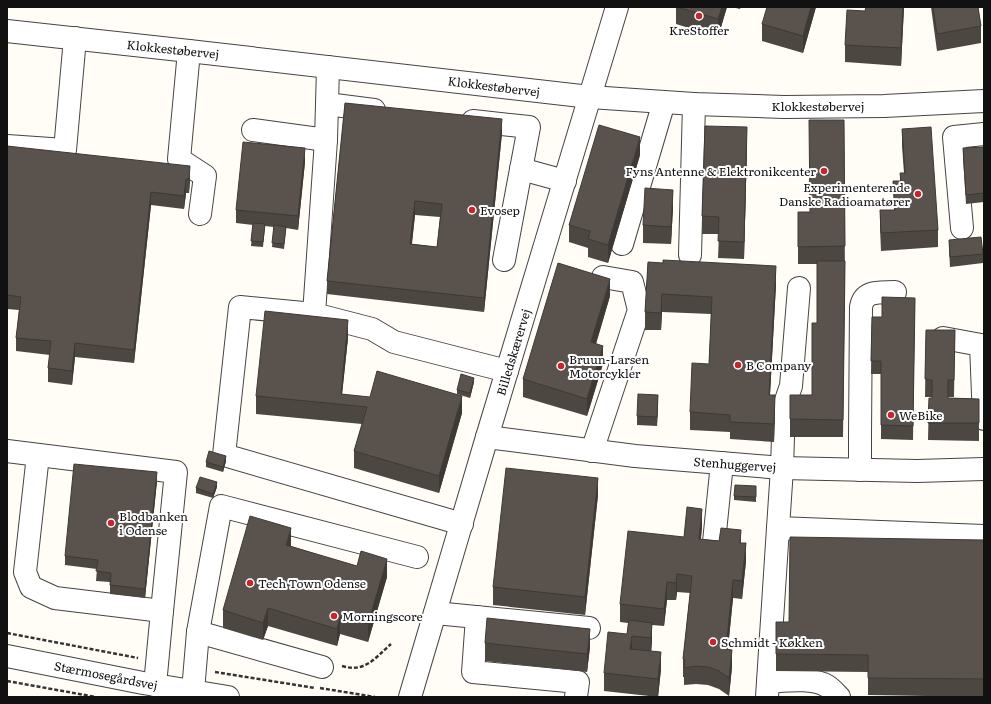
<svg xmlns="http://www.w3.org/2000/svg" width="991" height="704" font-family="Literata,serif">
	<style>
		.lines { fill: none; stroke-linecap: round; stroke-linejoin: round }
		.minor-casing { stroke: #444; stroke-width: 24 }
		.path { stroke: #333; stroke-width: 2.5; stroke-dasharray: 4 2; stroke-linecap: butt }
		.minor { stroke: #fff; stroke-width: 22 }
		.wall { fill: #4d4742; fill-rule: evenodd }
		.shaded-wall { fill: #3f3936 }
		.building { fill: #5a524d; stroke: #3f3936; fill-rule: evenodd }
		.poi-dot { fill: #c4262e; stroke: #fff; stroke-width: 1.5 }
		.labels { text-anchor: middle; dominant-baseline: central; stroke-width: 4; stroke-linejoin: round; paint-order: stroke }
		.poi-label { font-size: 12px; fill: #111; stroke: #fff; text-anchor: start }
		.street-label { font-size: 12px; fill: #111; stroke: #fff }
	</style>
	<rect width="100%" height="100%" fill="#fffdf5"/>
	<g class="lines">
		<defs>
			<g id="minor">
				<path d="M7,31L189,51L590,97L694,104L784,107L884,106L984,101"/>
				<path d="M189,51L179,159L205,176L200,214"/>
				<path d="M328,67L327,104L374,110"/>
				<path d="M473,121L529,127L504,260"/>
				<path d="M253,130L326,140L327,104"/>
				<path d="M326,140L314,314L372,329L394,342L507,371"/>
				<path d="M7,146L65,150L75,38"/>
				<path d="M521,169L565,181"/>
				<path d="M962,228L954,137L984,134"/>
				<path d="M622,244L664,102"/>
				<path d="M690,255L694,104"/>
				<path d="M314,314L240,307L224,455L462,524"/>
				<path d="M943,338L981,345L984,419"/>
				<path d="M487,437L635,456L782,468L917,471L984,469"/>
				<path d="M7,451L176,472L162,611"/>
				<path d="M592,451L639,310L632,282L603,277"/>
				<path d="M38,455L25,572L31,587L55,598L162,611L155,685"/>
				<path d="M860,470V434L861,307C864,289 881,293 895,292"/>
				<path d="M778,528L782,468L784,406L791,386L799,288"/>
				<path d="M714,542L722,463"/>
				<path d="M435,613L589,628"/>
				<path d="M477,617L473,672L578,682L576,697"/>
				<path d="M198,632L322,667"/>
				<path d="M7,656L143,683L228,697"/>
				<path d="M768,682C785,681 812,677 827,686C832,689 835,693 839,697"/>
				<path d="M193,691L198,632L221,506L417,557"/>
				<path d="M410,697L487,437L617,7"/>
				<path d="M767,697L778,528L984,536"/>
			</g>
		</defs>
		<!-- minor casing -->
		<use href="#minor" class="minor-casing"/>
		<!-- path -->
		<g class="path">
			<path d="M7,633L138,658"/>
			<path d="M342,666C365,673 375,658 391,644"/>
			<path d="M215,672L315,688"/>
			<path d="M7,681L96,697"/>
			<path d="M320,688L375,697"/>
		</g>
		<!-- minor -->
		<use href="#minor" class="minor"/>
	</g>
	<!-- wall -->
	<g class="wall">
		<path d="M676,7H727L718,37L676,24Z"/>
		<path d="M732,7H741L740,9Z"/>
		<path d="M816,7L803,53L762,41V24Z"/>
		<path d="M866,7H904L901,66L845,62V45L865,11Z"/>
		<path d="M931,7H978L981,26V43L937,51Z"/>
		<path d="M345,103L502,133L484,312L327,294V281ZM415,215L440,217L437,247L412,244Z"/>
		<path d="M844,120L845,279L843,437H790V395H812L817,323V264H798V212H810Z"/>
		<path d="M902,129L938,230V247L881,251L880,228V210H894L893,181H900V173H904L902,146Z"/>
		<path d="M747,145L744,259L718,258L719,234H702V216Z"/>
		<path d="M7,146L190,179L189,193H186L184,209L151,205L134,363L75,357L72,385L48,382V368L50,355L16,351V338L19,310L7,309Z"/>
		<path d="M984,147V202L966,204L963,158V148Z"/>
		<path d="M640,155L608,263L588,257V248L569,242V225Z"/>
		<path d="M305,162L298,230L286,228L284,249L272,247L274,227L265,226L263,247L251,246L253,225L236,223V210Z"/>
		<path d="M673,207L671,244L643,243V225Z"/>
		<path d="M949,240L983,254V263L950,267L949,249Z"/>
		<path d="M648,262L776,284L770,395L775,413L774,442L730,439V432L690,430V412L709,364L711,314L662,312L661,330H645V312Z"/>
		<path d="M610,296L596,344L603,364L587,416L523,397V379Z"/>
		<path d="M915,298L913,440L881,439V374H871L872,317H882Z"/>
		<path d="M926,330H955L954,397H948V398L979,399V441L928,440L929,398H932V397H925Z"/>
		<path d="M348,338L342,394L462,413L439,493L354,468V451L362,424L256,414V396Z"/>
		<path d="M474,382L470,398L457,394V390Z"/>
		<path d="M658,404L657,426L637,425V416Z"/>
		<path d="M226,461L223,472L206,467V462Z"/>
		<path d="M157,481L145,598L110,594V582L96,581L97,569L65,565V556Z"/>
		<path d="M217,487L213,498L196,493V488Z"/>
		<path d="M756,491V502L734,500V496Z"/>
		<path d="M598,495L585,615L493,605V587Z"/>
		<path d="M702,526L701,539L741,543L746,561L742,599L733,598L728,649L732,667L729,696L719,689L708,685L696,684L684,685V677H683V659L690,593L677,592L676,600H667L664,626L652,625V641L651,651L661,669L658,697L604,691V673L627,634L628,623L620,622V604L684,537Z"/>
		<path d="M984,540V697L868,695V672L776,671V622H789Z"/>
		<path d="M291,546L387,577L368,642L340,634L337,646L268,626L263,640L223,628V610Z"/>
		<path d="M485,643L590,647L587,672L485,661Z"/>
	</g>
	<!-- shaded-wall -->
	<g class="shaded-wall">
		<path d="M722,7H727L718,37V19Z"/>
		<path d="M811,7H816L803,53V36Z"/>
		<path d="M903,7H904L901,66V48Z"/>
		<path d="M502,119V133L484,312V298Z"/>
		<path d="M747,127V145L744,259V242Z"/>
		<path d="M640,137V155L608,263V245Z"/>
		<path d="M305,148V162L298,230V216Z"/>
		<path d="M190,166V179L189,193V179Z"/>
		<path d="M186,179V193L184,209V196Z"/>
		<path d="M673,190V207L671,244V227Z"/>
		<path d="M151,192V205L134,363V350Z"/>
		<path d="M415,201V215L410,258V244Z"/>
		<path d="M776,266V284L769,413V395Z"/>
		<path d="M610,279V296L591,360V342Z"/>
		<path d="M662,294V312L661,330V313Z"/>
		<path d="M348,320V338L341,404V394Z"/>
		<path d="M75,343V357L72,385V371Z"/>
		<path d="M603,346V364L587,416V399Z"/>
		<path d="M474,378V382L470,398V393Z"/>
		<path d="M658,395V404L657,426V417Z"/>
		<path d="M775,395V413L774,442V424Z"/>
		<path d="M462,396V413L439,493V476Z"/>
		<path d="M226,456V461L223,472V467Z"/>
		<path d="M157,472V481L145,598V589Z"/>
		<path d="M598,478V495L585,615V597Z"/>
		<path d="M217,482V487L213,498V494Z"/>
		<path d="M702,509V526L699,556V539Z"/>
		<path d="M291,528V546L286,563V545Z"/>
		<path d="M741,530V547L740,543Z"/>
		<path d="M746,543V561L742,599V581Z"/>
		<path d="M387,559V577L368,642V624Z"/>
		<path d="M677,574V592L676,600V583Z"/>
		<path d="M733,580V598L726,667V649Z"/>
		<path d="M667,582V600L664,626V609Z"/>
		<path d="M268,608V626L263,640V623Z"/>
		<path d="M340,617V634L337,646V629Z"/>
		<path d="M652,623V641L651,655V638Z"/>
		<path d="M590,629V647L587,672V654Z"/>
		<path d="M632,636V653L630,649Z"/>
		<path d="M732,650V667L729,696V678Z"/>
		<path d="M661,652V669L658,697V679Z"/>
	</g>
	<!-- building -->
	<g class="building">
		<path d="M677,7H722L718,19Z"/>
		<path d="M767,7H811L803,36L762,24Z"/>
		<path d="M866,7H903L901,48L845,45L847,10L865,11Z"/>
		<path d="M933,7H978L981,26L937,34Z"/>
		<path d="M345,103L502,119L484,298L327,281ZM415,201L442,204L437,247L410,244Z"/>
		<path d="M809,120H844L845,246L798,247V212H810Z"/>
		<path d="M599,125L640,137L608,245L588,239L590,231L569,225Z"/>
		<path d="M705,126L747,127L744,242L718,241L719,217L702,216Z"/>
		<path d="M931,127L938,230L881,233L880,210H895L893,181H901L900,173H905L902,129Z"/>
		<path d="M243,142L305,148L298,216L236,210Z"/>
		<path d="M7,146L190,166L189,179H186L184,196L151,192L134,350L75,343L72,371L48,368L51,341L16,338L21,297L7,295Z"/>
		<path d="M984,147V193L966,195L963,148Z"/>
		<path d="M645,188L673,190L671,227L643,225Z"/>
		<path d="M253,223L265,224L263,242L251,241Z"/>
		<path d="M274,225L286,227L284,244L272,243Z"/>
		<path d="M981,237L983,254L950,257L949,240Z"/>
		<path d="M663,260L776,266L769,395H775L774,424L730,422V415L690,412L692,363L709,364L712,297L662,294L661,313L645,312L648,262L663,263Z"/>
		<path d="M817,261H845L843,420L790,419V395H812V323H817Z"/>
		<path d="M558,263L610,279L591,342L603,346L587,399L523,379Z"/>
		<path d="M882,297L915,298L913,426L881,425V361H871L872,317H882Z"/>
		<path d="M265,311L348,320L341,394L370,397L377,371L462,396L439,476L354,451L367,407L256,396Z"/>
		<path d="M926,330H955L954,380H948V398L979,399V423H928L929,398H932V380L925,379Z"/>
		<path d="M461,374L474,378L470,393L457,390Z"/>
		<path d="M638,394L658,395L657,417L637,416Z"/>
		<path d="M209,451L226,456L223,467L206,462Z"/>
		<path d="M74,464L157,472L145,589L110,585L111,573L96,571L98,560L65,556Z"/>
		<path d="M506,468L598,478L585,597L493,587Z"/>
		<path d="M200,477L217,482L213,494L196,488Z"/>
		<path d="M735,485L756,486V497L734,496Z"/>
		<path d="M687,507L702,509L699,539L719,541L721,528L741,530L740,543H746L742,581L733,580L726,649L732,650L729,678L719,671L708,667L696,666L684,668L685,660L683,659L692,576L677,574L676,583L667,582L664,609L620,604L628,531L684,537Z"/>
		<path d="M250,516L291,528L286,545L357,566L361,551L387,559L368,624L340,617L337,629L268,608L263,623L223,610Z"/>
		<path d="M790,537L984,540V679L868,678V655L776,654V622H789Z"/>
		<path d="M487,618L590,629L587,654L485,643Z"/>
		<path d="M629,620L652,623L651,638L632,636L630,649L661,652L658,679L604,673L608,632L627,634Z"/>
	</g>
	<!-- markers -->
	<g class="poi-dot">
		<circle cx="699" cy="16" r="4"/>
		<circle cx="824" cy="171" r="4"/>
		<circle cx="918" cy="194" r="4"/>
		<circle cx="472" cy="210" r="4"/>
		<circle cx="738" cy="365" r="4"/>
		<circle cx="561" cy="366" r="4"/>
		<circle cx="891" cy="415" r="4"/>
		<circle cx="111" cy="523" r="4"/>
		<circle cx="250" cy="583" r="4"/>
		<circle cx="334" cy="616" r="4"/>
		<circle cx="713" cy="642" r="4"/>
	</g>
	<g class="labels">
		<!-- poi labels -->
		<g class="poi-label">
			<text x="699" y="30" text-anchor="middle">KreStoffer</text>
			<text x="816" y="171" text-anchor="end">Fyns Antenne &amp; Elektronikcenter</text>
			<text x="910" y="187" text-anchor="end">Experimenterende<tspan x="910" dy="14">Danske Radioamatører</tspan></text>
			<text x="480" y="210">Evosep</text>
			<text x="569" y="359">Bruun-Larsen<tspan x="569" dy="14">Motorcykler</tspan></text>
			<text x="746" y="365">B Company</text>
			<text x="899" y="415">WeBike</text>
			<text x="119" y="516">Blodbanken<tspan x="119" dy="14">i Odense</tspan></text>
			<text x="258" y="583">Tech Town Odense</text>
			<text x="342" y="616">Morningscore</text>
			<text x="721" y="642">Schmidt - Køkken</text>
		</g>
		<!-- street labels -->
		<g class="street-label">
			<text transform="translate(173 49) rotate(6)">Klokkestøbervej</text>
			<text transform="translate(494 86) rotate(7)">Klokkestøbervej</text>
			<text x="818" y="106">Klokkestøbervej</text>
			<text transform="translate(513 352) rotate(-73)">Billedskærervej</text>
			<text transform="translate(735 464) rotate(4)">Stenhuggervej</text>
			<text transform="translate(106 675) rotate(11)">Stærmosegårdsvej</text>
		</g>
	</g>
	<!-- border -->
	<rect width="991" height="704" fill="none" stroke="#111111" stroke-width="16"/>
</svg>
